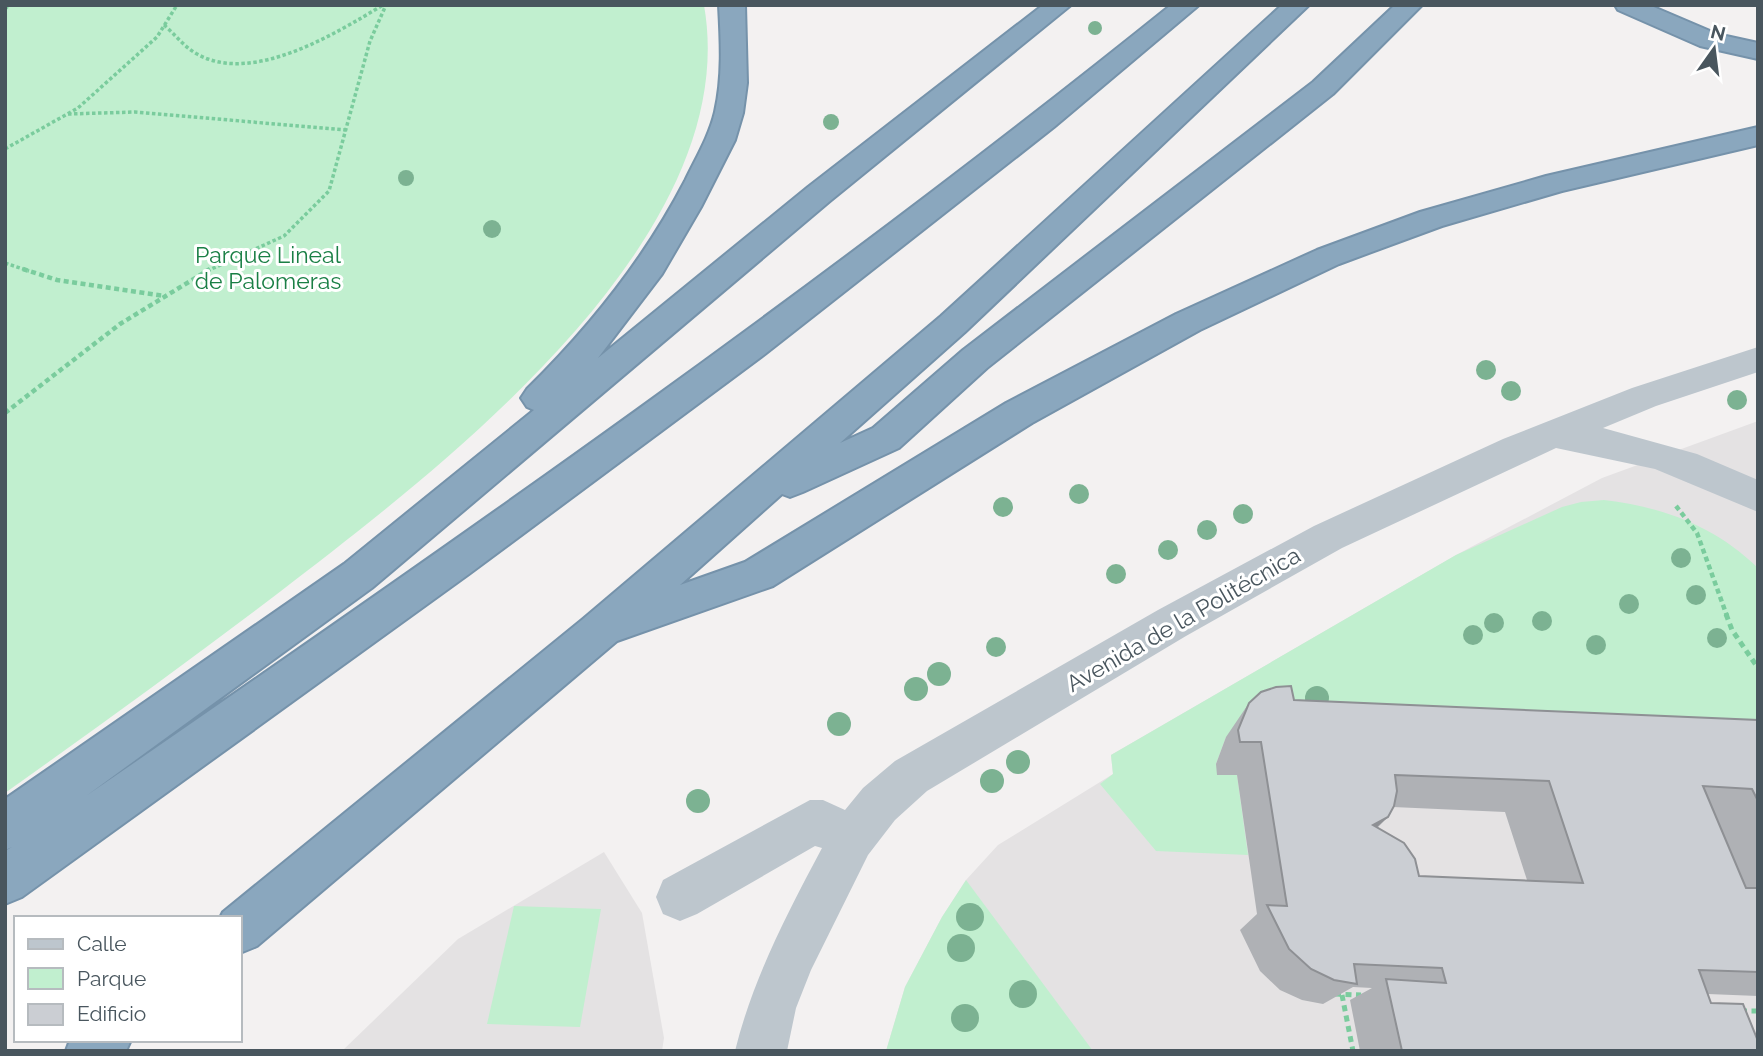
<svg xmlns="http://www.w3.org/2000/svg" width="1763" height="1056" font-family="Raleway,sans-serif">
	<style>
		.education { fill: #e4e2e3 }
		.green { fill: #c1efcf }
		.lines { fill: none; stroke-linecap: round; stroke-linejoin: round }
		.highway-casing { stroke: #7592aa; stroke-width: 4 }
		.path-far2 { stroke: #7acc9d; stroke-width: 3.5; stroke-dasharray: 3.5 2.5; stroke-linecap: butt }
		.path-far1 { stroke: #7acc9d; stroke-width: 4.5; stroke-dasharray: 5 3.5; stroke-linecap: butt }
		.path { stroke: #7acc9d; stroke-width: 5; stroke-dasharray: 6 4.5; stroke-linecap: butt }
		.minor { fill: #bdc6cd; fill-rule: evenodd }
		.highway { fill: #8aa7be; fill-rule: evenodd }
		.tree { fill: #7cb292 }
		.wall { fill: #afb1b5; fill-rule: evenodd }
		.shaded-wall { fill: #8e9094 }
		.building { fill: #cbced3; stroke: #8e9094; stroke-width: 2; fill-rule: evenodd }
		.labels { text-anchor: middle; dominant-baseline: central; stroke-width: 6; stroke-linejoin: round; paint-order: stroke }
		.park-label { font-size: 23px; fill: #1a7f45; stroke: #fff }
		.street-label { font-size: 23px; fill: #49565e; stroke: #fff }
	</style>
	<rect width="100%" height="100%" fill="#f3f1f1"/>
	<!-- education -->
	<g class="education">
		<path d="M1758,421V1051H886L905,987L942,917L966,880L998,845L1113,774L1111,755L1456,555L1602,478Z"/>
		<path d="M604,852L642,913L664,1038L662,1051H342L458,939Z"/>
	</g>
	<!-- green -->
	<g class="green">
		<path d="M7,5H704C745,238 442,467 281,591C190,660 98,727 5,793Z"/>
		<path d="M1604,500C1663,507 1715,526 1758,568V795L1226,737L1216,764L1237,775L1248,855L1156,851L1100,784L1113,774L1111,755L1456,555L1562,507L1581,502Z"/>
		<path d="M966,880L1093,1051H886L905,987L942,917Z"/>
		<path d="M514,906L601,909L580,1027L487,1024Z"/>
	</g>
	<g class="lines">
		<defs>
			<g id="highway">
				<path d="M719,5H745L747,83L743,113L735,140L701,207L662,274L598,358L808,187L1043,5H1071L830,201L372,588L86,796C455,542 822,286 1171,5H1199L1054,127L765,354L469,574L22,897L5,904V851L12,847L5,850V799L344,564L534,410L527,407L521,398L527,389C590,327 644,260 685,181C696,158 709,137 715,112C723,77 721,41 719,5Z"/>
				<path d="M1282,5H1309L965,332L840,443L873,428L963,350L1313,82L1395,5H1422L1333,94L987,368L899,448L803,492L790,497L782,494L680,585L745,562L1006,403L1176,314L1317,250L1420,212L1546,176L1758,127V145L1562,191L1442,226L1339,264L1200,330L1032,423L773,586L617,641L257,946L240,953V918H220L223,912L583,619L941,316Z"/>
				<path d="M1615,5H1649L1717,34L1758,43V59L1700,46L1618,10Z"/>
				<path d="M70,1040H131L126,1051H66Z"/>
			</g>
		</defs>
		<!-- highway casing -->
		<use href="#highway" class="highway-casing"/>
		<!-- path-far2 -->
		<g class="path-far2">
			<path d="M5,9L9,5"/>
			<path d="M164,25C175,34 184,47 197,54C252,85 335,34 383,5"/>
			<path d="M68,114L135,112L346,130"/>
			<path d="M5,149L78,108L157,37L177,5"/>
			<path d="M5,263L29,271"/>
			<path d="M207,271L284,236L329,191L370,41L386,5"/>
		</g>
		<!-- path-far1 -->
		<g class="path-far1">
			<path d="M23,269L57,280L165,296"/>
			<path d="M5,413L120,324L210,269"/>
			<path d="M1676,506L1697,533L1727,616"/>
		</g>
		<!-- path -->
		<g class="path">
			<path d="M1726,614L1732,630L1758,668"/>
			<path d="M1335,994L1361,995"/>
			<path d="M1342,995L1353,1051"/>
			<path d="M1741,1011H1758"/>
		</g>
		<!-- minor -->
		<path class="minor" d="M1758,347V372L1656,406L1603,428L1697,454L1758,480V512L1655,469L1556,448L1342,548L1186,636L927,791L895,820L868,855L811,970L796,1008L787,1051H735C753,978 787,914 822,848L815,846L697,914L680,921L663,914L656,897L663,880L810,800H823L845,810L863,788L895,761L1158,610L1314,526L1503,439L1632,388Z"/>
		<!-- highway -->
		<use href="#highway" class="highway"/>
	</g>
	<!-- trees -->
	<g class="tree">
		<circle cx="1095" cy="28" r="7"/>
		<circle cx="831" cy="122" r="8"/>
		<circle cx="406" cy="178" r="8"/>
		<circle cx="492" cy="229" r="9"/>
		<circle cx="1486" cy="370" r="10"/>
		<circle cx="1511" cy="391" r="10"/>
		<circle cx="1737" cy="400" r="10"/>
		<circle cx="1079" cy="494" r="10"/>
		<circle cx="1003" cy="507" r="10"/>
		<circle cx="1243" cy="514" r="10"/>
		<circle cx="1207" cy="530" r="10"/>
		<circle cx="1168" cy="550" r="10"/>
		<circle cx="1681" cy="558" r="10"/>
		<circle cx="1116" cy="574" r="10"/>
		<circle cx="1696" cy="595" r="10"/>
		<circle cx="1629" cy="604" r="10"/>
		<circle cx="1542" cy="621" r="10"/>
		<circle cx="1494" cy="623" r="10"/>
		<circle cx="1473" cy="635" r="10"/>
		<circle cx="1717" cy="638" r="10"/>
		<circle cx="1596" cy="645" r="10"/>
		<circle cx="996" cy="647" r="10"/>
		<circle cx="939" cy="674" r="12"/>
		<circle cx="916" cy="689" r="12"/>
		<circle cx="1317" cy="698" r="12"/>
		<circle cx="839" cy="724" r="12"/>
		<circle cx="1018" cy="762" r="12"/>
		<circle cx="992" cy="781" r="12"/>
		<circle cx="698" cy="801" r="12"/>
		<circle cx="970" cy="917" r="14"/>
		<circle cx="961" cy="948" r="14"/>
		<circle cx="1023" cy="994" r="14"/>
		<circle cx="965" cy="1018" r="14"/>
	</g>
	<!-- wall -->
	<path class="wall" d="M1294,700L1758,720V996L1708,994L1711,1003L1758,1051H1360L1350,1000L1372,988L1353,987L1323,1004L1302,1000L1280,990L1260,971L1240,930L1257,914L1237,775H1217L1216,764L1226,737L1249,703ZM1393,807L1505,812L1527,880L1419,876L1377,828L1388,817Z"/>
	<!-- shaded-wall -->
	<path class="shaded-wall" d="M1388,817L1355,847L1373,825Z"/>
	<!-- building -->
	<path class="building" d="M1291,686L1294,700L1758,720V801L1752,789L1703,786L1746,888H1758V972L1699,970L1711,1003L1743,1004L1758,1041V1051H1402L1386,979L1446,983L1442,968L1354,964L1357,984L1334,980L1311,969L1289,949L1267,905L1287,906L1261,742H1240L1238,730L1249,703L1261,692L1276,687ZM1395,775L1549,781L1583,883L1419,876L1415,859L1404,843L1373,825L1388,817L1394,806L1397,791Z"/>
	<g class="labels">
		<!-- park labels -->
		<g class="park-label">
			<text x="268" y="254">Parque Lineal<tspan x="268" dy="26">de Palomeras</tspan></text>
		</g>
		<!-- street labels -->
		<g class="street-label">
			<text transform="translate(1183 619) rotate(-30)">Avenida de la Politécnica</text>
		</g>
	</g>
	<!-- border -->
	<rect width="1763" height="1056" fill="none" stroke="#49565e" stroke-width="14"/>
	<!-- legend -->
	<rect x="14" y="916" width="228" height="126" fill="#ffffff" stroke="#b6bbbf" stroke-width="2"/>
	<rect x="28" y="939" width="35" height="10" fill="#bdc6cd" stroke="#b6bbbf" stroke-width="2"/>
	<text x="77" y="951" font-size="21" fill="#49565e">Calle</text>
	<rect x="28" y="968" width="35" height="21" fill="#c1efcf" stroke="#b6bbbf" stroke-width="2"/>
	<text x="77" y="986" font-size="21" fill="#49565e">Parque</text>
	<rect x="28" y="1004" width="35" height="21" fill="#cbced3" stroke="#b6bbbf" stroke-width="2"/>
	<text x="77" y="1021" font-size="21" fill="#49565e">Edificio</text>
	<!-- north arrow -->
	<g transform="translate(1714 49) rotate(14)" stroke="#ffffff" stroke-width="5" paint-order="stroke">
	<path d="M0-5L12 26L0 18L-12 26Z" fill="#49565e"/>
	<text y="-10" font-size="19" font-weight="bold" text-anchor="middle" fill="#49565e">N</text>
	</g>
</svg>
